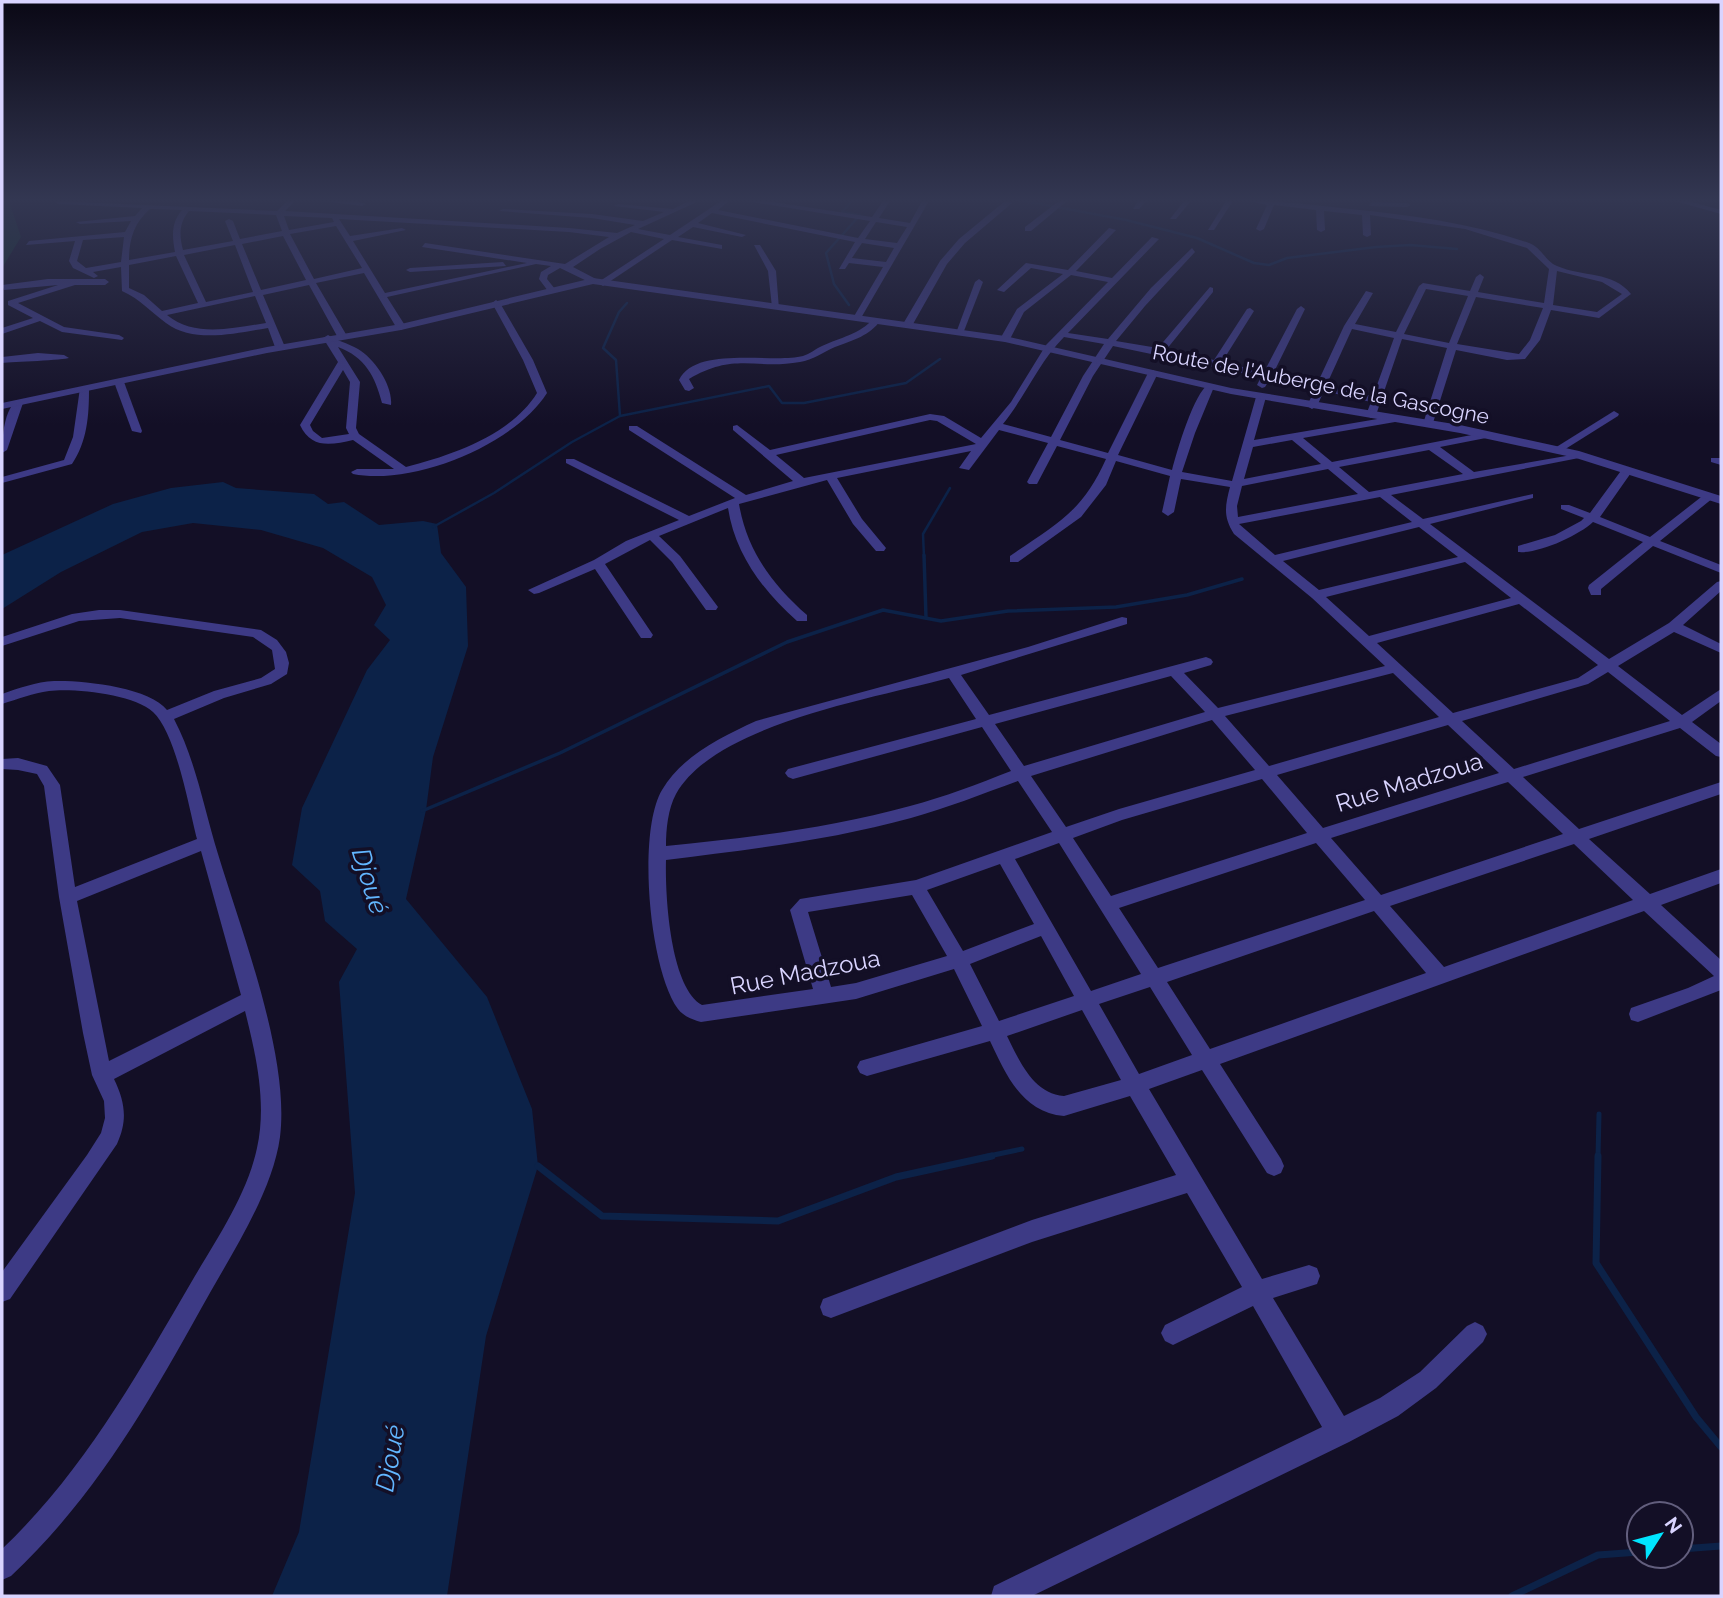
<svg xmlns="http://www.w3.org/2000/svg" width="1723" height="1598" font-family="Raleway,sans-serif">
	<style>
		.green { fill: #12302f }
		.water { fill: #0c2248 }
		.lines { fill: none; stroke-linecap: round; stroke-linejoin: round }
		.stream-far3 { stroke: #0c2248; stroke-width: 2.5 }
		.stream-far2 { stroke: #0c2248; stroke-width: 3.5 }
		.stream-far1 { stroke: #0c2248; stroke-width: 5 }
		.stream { stroke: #0c2248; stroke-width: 7 }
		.minor { fill: #3d3a85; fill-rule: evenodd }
		.tertiary { fill: #3d3a85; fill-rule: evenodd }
		.labels { text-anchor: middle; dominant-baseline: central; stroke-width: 7; stroke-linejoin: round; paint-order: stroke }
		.far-street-label { font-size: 21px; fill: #d9d4ff; stroke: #130f26 }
		.street-label { font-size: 24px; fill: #d9d4ff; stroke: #130f26 }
		.water-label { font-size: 26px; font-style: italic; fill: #62b6ff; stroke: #130f26 }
	</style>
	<rect width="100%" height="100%" fill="#130f26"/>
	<!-- green -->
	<path class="green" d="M2,201H9L21,237L2,268Z"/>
	<!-- water -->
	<path class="water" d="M223,482L236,488L314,494L328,504L344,502L379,525L423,521L437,524L441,553L466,587L468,646L433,757L426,810L406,899L487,997L532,1109L538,1166L486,1336L447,1596H272L299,1532L355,1193L339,982L357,949L325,921L320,891L292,865L302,808L367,670L390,640L374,625L386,605L372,577L323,548L261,530L193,523L142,532L61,572L2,609V555L113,504L171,488Z"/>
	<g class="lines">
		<!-- stream-far3 -->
		<g class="stream-far3">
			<path d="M1024,201L1126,220L1197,238L1254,263L1269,265L1287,258L1376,247L1410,245L1457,249"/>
			<path d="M849,305L834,284L826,253L860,215L842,212L852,201"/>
			<path d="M620,416L616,360L603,348L619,312L627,303"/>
			<path d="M433,527L494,493L572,442L620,416L769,386L782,403H804L906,383L940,359"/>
			<path d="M924,557L923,534L950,488"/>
		</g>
		<!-- stream-far2 -->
		<g class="stream-far2">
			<path d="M924,555L926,618"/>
			<path d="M422,811L560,753L787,642L883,610L941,621L1008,611L1116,607L1187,595L1242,579"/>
		</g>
		<!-- stream-far1 -->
		<g class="stream-far1">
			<path d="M984,1157L1022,1149"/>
			<path d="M1598,1157L1599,1114"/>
		</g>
		<!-- stream -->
		<g class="stream">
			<path d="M1598,1156L1596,1263L1696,1417L1721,1447"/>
			<path d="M538,1166L602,1216L778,1221L896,1177L992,1156"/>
			<path d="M1681,1549L1721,1546"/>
			<path d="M1512,1596L1598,1555L1639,1552"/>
		</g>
		<!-- minor -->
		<g class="minor">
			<path d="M55,201L277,211L287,201H295L285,211L569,228L617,233L635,225L592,218L499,211L503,209L592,214L643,221L664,212L614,206L618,204L673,209L689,201H699L638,229L670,235L721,201H729L718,210L858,238L870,221L746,201H766L872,217L883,201H890L879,218L910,223L922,201H929L861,318L857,321L853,318L883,267L849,263L845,269H839L855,242L712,213L698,223L746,235L742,237L693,227L678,237L722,245V249L672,240L603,286L599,283L600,281L664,239L631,232L600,249L573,267L596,279V283L593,284L560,268L548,275L547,279L555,289L548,291L539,279L541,272L551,266L536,264L387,297L406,327L401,330L396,327L364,273L316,283L347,336L342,339L337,336L309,285L263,295L285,347L280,350L275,347L268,328C236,333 194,344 166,323C151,312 140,299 122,291L121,267L93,272L98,276L94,278L73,268L69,261L75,241L26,245L29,241L125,232L131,221L80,224L76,222L135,216L142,208L58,204ZM150,209L182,210C171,223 172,236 175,252L129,260C129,239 134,223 150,209ZM189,211L276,215L282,231L240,239L233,221L229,219L225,221L233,241L183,250C179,235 179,223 189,211ZM284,216L332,218L334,222L289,230ZM339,219L569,232L609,237L565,264L425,243L422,247L527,263L385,293L353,241L406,230L402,228L350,236ZM876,222L907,227L897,243L865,239ZM336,226L362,268L314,279L290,234ZM283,236L306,280L261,290L242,244ZM124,237L121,262L86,268L77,261L83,240ZM862,243L894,248L886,262L852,258ZM235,245L253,292L206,302L184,255ZM176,256L198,303L162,311L144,295L129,288V265ZM255,296L266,323C233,328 195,338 167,315Z"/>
			<path d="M323,201H356L366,204L362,206Z"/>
			<path d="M1005,201L1012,203L965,243L947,264L913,324L905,326L903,324L940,261L959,239Z"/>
			<path d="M1059,201H1067L1031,231H1025V227Z"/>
			<path d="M1138,201H1146L1139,209H1133Z"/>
			<path d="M1184,201H1191L1176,219H1170Z"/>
			<path d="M1226,201H1233L1214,230H1208Z"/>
			<path d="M1249,201C1283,201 1316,205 1350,209C1411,215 1471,223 1529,243C1541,247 1546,262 1557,266C1582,277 1613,271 1631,294L1599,318L1551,310L1540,340L1525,359L1507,360L1456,350L1432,426L1423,424L1447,348L1402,339L1376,415L1371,418L1366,415L1371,402L1324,391L1317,406L1312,409L1307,406L1315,389L1270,379L1265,387L1262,388L1257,385L1261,377L1113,346L1093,376L1060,440L1108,453L1148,373L1153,370L1158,373L1118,455L1172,470C1177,451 1194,392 1209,384L1214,387L1195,433L1182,472L1232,481L1256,397L1261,394L1266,397L1254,440L1395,416L1400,419L1395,422L1303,438L1332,462L1487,432L1491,433V437L1440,447L1474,472L1583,453V457L1579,458L1391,495L1423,519L1533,494V498L1430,524L1609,659L1669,623L1717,582L1721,581V591L1683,625L1721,644V653L1674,632L1618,666L1682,715L1721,689V701L1692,722L1721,744V757L1716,756L1680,728L1523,777L1579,829L1721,782V794L1589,839L1650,894L1721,869V883L1661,905L1721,960V990L1638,1022L1631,1020L1629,1014L1631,1008L1688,988L1714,976L1644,911L1220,1064L1281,1159L1284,1166L1281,1173L1274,1176L1267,1173L1202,1070L1149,1089L1262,1279L1309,1265L1317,1268L1320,1276L1317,1284L1273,1298L1344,1416L1380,1398L1420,1372L1467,1326L1475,1322L1483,1326L1487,1334L1483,1342L1436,1388L1398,1416L1349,1442L1032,1596H991L994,1586L1322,1427L1253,1306L1173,1345L1165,1341L1161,1333L1165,1325L1242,1287L1187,1193L1032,1242L831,1318L823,1315L820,1307L823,1299L831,1296L1032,1220L1176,1175L1130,1096L1064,1116C1022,1112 1006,1075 990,1041L867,1076L860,1073L857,1067L860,1061L982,1026L954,969L856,999L701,1022C693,1020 683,1016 678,1009C649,969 637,832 662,790C682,756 721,737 756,721L1028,647L1122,617L1127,618V624L961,675L989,715L1206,657L1211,659L1213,662L1211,665L1184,673L1218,708L1385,666L1312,598L1234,534C1223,517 1225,506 1230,487L1181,479L1174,512L1168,516L1162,512L1170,476L1116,461L1106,485L1081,517L1018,562H1010V556C1056,524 1082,513 1106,459L1057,446L1037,484H1029L1027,482L1048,443L999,430L969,470L959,468L971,451L837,478L862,519L886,548L884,551H876L853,524L827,480L739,504C747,551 772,584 807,615V621H797C763,591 735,554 728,508L659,536L680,556L718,607L716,610H706L672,562L650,540L605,564L653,635L651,638H641L595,569L539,593L534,594L528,590L594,560L626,541L679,520L566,463V459H574L689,516L735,498L629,430V426H637L746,495L793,481L733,430V426L737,425L770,450L930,414L944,416L981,438L1011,402L1046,345L1108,282L1071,275L1024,312L1010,339L1005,342L1000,339L1017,309L1063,274L1031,268L1004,292L997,290L1026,263L1068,270L1109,228L1116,230L1076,271L1112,278L1152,237L1159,239L1068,333L1108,339L1151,288L1192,248L1195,252L1145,306L1116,341L1158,348L1210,287L1213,288V292L1166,350L1214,360L1247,309L1250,308L1254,311L1222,362L1264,372L1297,309L1301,306L1305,309L1273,374L1317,384L1344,326L1366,291L1373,293L1355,324L1396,332L1419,286L1423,283L1470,291L1476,277L1480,274L1484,277L1478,292L1544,303L1549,269L1527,248L1465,229L1370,215L1371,235L1367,237L1363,235L1362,215L1324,211L1325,230L1321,232L1317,230L1316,210L1274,205L1264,229L1260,231L1256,229L1267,205ZM1557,271L1602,282L1622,294L1597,312L1553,305ZM1426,289L1468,296L1449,343L1404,334ZM1476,297L1543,308L1530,340L1519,354L1457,344ZM1352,329L1394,338L1373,396L1326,386ZM1064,337L1104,344L1083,376L1051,437L1003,424C1025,397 1039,362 1064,337ZM930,420L937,421L976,444L804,478L776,455ZM1292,440L1321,464L1244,479L1253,447ZM1429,450L1463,474L1369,492L1339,467ZM1328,469L1358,494L1238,517L1237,506L1242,486ZM1380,497L1412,522L1275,555L1239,524ZM1419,527L1458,557L1319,590L1283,561ZM1465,562L1511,598L1369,636L1326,597ZM1519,604L1598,665L1578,678L1453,713L1377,643ZM1608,672L1670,721L1514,769L1462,721L1588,684ZM1393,673L1439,717L1269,766L1225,716ZM1171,676L1205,712L1024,766L995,724ZM949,678L976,719L788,769L785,773L788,777L793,779L982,727L1011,771C978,784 944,797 910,806C830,828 748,838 666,846C666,829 668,809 676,794C715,724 876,698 949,678ZM1212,720L1255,770L1119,809L1066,827L1031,776ZM1448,725L1499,773L1323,828L1277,775ZM1262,779L1307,833L1111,896L1073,838L1122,820ZM1018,781L1052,832L916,880L800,899L790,910L813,989L702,1005C670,987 665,894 666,860C748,850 831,840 911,818C947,808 982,794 1018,781ZM1508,782L1563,834L1381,895L1331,838ZM1059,843L1141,974L1091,991L1015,859ZM1316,843L1365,900L1158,968L1119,908ZM1574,844L1633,900L1444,967L1390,906ZM1000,864L1034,924L963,951L927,890ZM912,895L947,956L856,983L831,987L808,912ZM1374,911L1426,973L1210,1049L1167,982ZM1041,936L1074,996L999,1021L970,964ZM1150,987L1192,1055L1139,1074L1099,1004ZM1082,1010L1121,1080L1064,1096C1033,1094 1019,1060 1007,1036Z"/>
			<path d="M1675,201H1688L1721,210V214Z"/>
			<path d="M1372,202L1407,203L1411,205L1407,207L1369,206Z"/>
			<path d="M754,245H760L776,271L779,309L772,307L768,271Z"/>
			<path d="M503,262L506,266L410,272L406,270L410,268Z"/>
			<path d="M48,279H105L109,282L105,285H75L18,303L64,327L119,335L124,338L122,340L62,332L40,321L2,334V328L33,318L8,305V301L58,285L4,290L2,285Z"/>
			<path d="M979,279L983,282L964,331L956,333L975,282Z"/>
			<path d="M496,300L500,303L533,360L547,393C514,445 413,486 353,474L351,472L357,469H394L353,440C331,445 311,449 300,425L338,362L323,338L328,335C337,341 348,343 358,349C375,359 393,386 391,405L382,403C375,376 365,357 338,347L360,382L356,428L359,434L406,467C452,455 511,435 537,393L523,360L492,303ZM343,370L350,382L346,428L349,434L322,438L313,431L310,425Z"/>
			<path d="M874,318L881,320C869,336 854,340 835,347C823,352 813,360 800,362C755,370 735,352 689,379L694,388L689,391L685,390L679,380C696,345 773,364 803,356C810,354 815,349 822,346C841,337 859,335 874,318Z"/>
			<path d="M38,353L64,355L69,358C65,360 12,362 2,363V357Z"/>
			<path d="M116,380L124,382L142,431L141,433L132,431L114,382Z"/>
			<path d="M80,388L89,390C89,416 87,442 72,464L2,483V477L64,460L73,437Z"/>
			<path d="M18,400L23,403L7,450L2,453C2,438 4,408 18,400Z"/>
			<path d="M1614,411L1619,414L1618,416L1559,453L1550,451Z"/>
			<path d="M1711,458H1721V465L1711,462Z"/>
			<path d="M1623,468L1633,470L1600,517L1650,537L1705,494H1713V498L1660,541L1721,565V573L1653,546L1601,589V595H1591L1588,588L1589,585L1643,542L1593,522C1578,536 1538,554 1518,552V546L1555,535L1581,521L1584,518L1561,509V505H1569L1590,513Z"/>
			<path d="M99,610H120L261,630L277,640L286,652L289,663L287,674L271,684L224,698L174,719C196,761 204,809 218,854C242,933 290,1057 280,1137C273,1189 236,1247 211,1291C151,1398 101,1491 11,1576L2,1580V1549C83,1472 136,1377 192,1281C216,1240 247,1195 257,1148C267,1103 256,1055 245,1011L114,1079C125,1102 128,1120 117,1144L10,1299L2,1302V1272L87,1155L101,1133L105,1118L104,1101L92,1075L83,1033L59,897L44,786L37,774L18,770L2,769V759L18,758L47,766L60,785L75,887L197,839C189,808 176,733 153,712C134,694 74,688 49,691C33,693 18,699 2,704V694C19,688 36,682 54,681C81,680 150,687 167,710L214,691L261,678L275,669L272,650L253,637L120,618L79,621L2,646V637L72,614ZM201,851L241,995L109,1061L77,901Z"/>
		</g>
		<!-- tertiary -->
		<path class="tertiary" d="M593,278L1005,336L1231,388L1460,425L1579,451L1721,496V504L1576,458L1460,433L1231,394L1005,342L593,284L401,330L267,353L2,409V403L267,347L401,324Z"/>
	</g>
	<!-- sky -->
	<linearGradient id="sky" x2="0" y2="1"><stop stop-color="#0a0815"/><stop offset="0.47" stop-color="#333752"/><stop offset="1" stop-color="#333752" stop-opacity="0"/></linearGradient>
	<rect width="1723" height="425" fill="url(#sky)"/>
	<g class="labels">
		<!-- far-street labels -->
		<g class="far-street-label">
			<text transform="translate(1321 384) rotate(11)">Route de l'Auberge de la Gascogne</text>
		</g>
		<!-- street labels -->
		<g class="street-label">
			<text transform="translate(1409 782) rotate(-17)">Rue Madzoua</text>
			<text transform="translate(805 972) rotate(-11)">Rue Madzoua</text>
		</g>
		<!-- water labels -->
		<g class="water-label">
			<text transform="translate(370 881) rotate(73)">Djoué</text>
			<text transform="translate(390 1458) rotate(-80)">Djoué</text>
		</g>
	</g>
	<!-- border -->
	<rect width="1723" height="1598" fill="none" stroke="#d9d4ff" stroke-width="7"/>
	<!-- north arrow -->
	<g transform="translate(1660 1535) rotate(54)"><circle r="33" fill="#130f26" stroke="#625e7d" stroke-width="2"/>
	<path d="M0-5L12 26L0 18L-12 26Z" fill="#00e5ff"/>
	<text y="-10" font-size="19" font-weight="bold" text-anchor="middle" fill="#d9d4ff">N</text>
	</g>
</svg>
